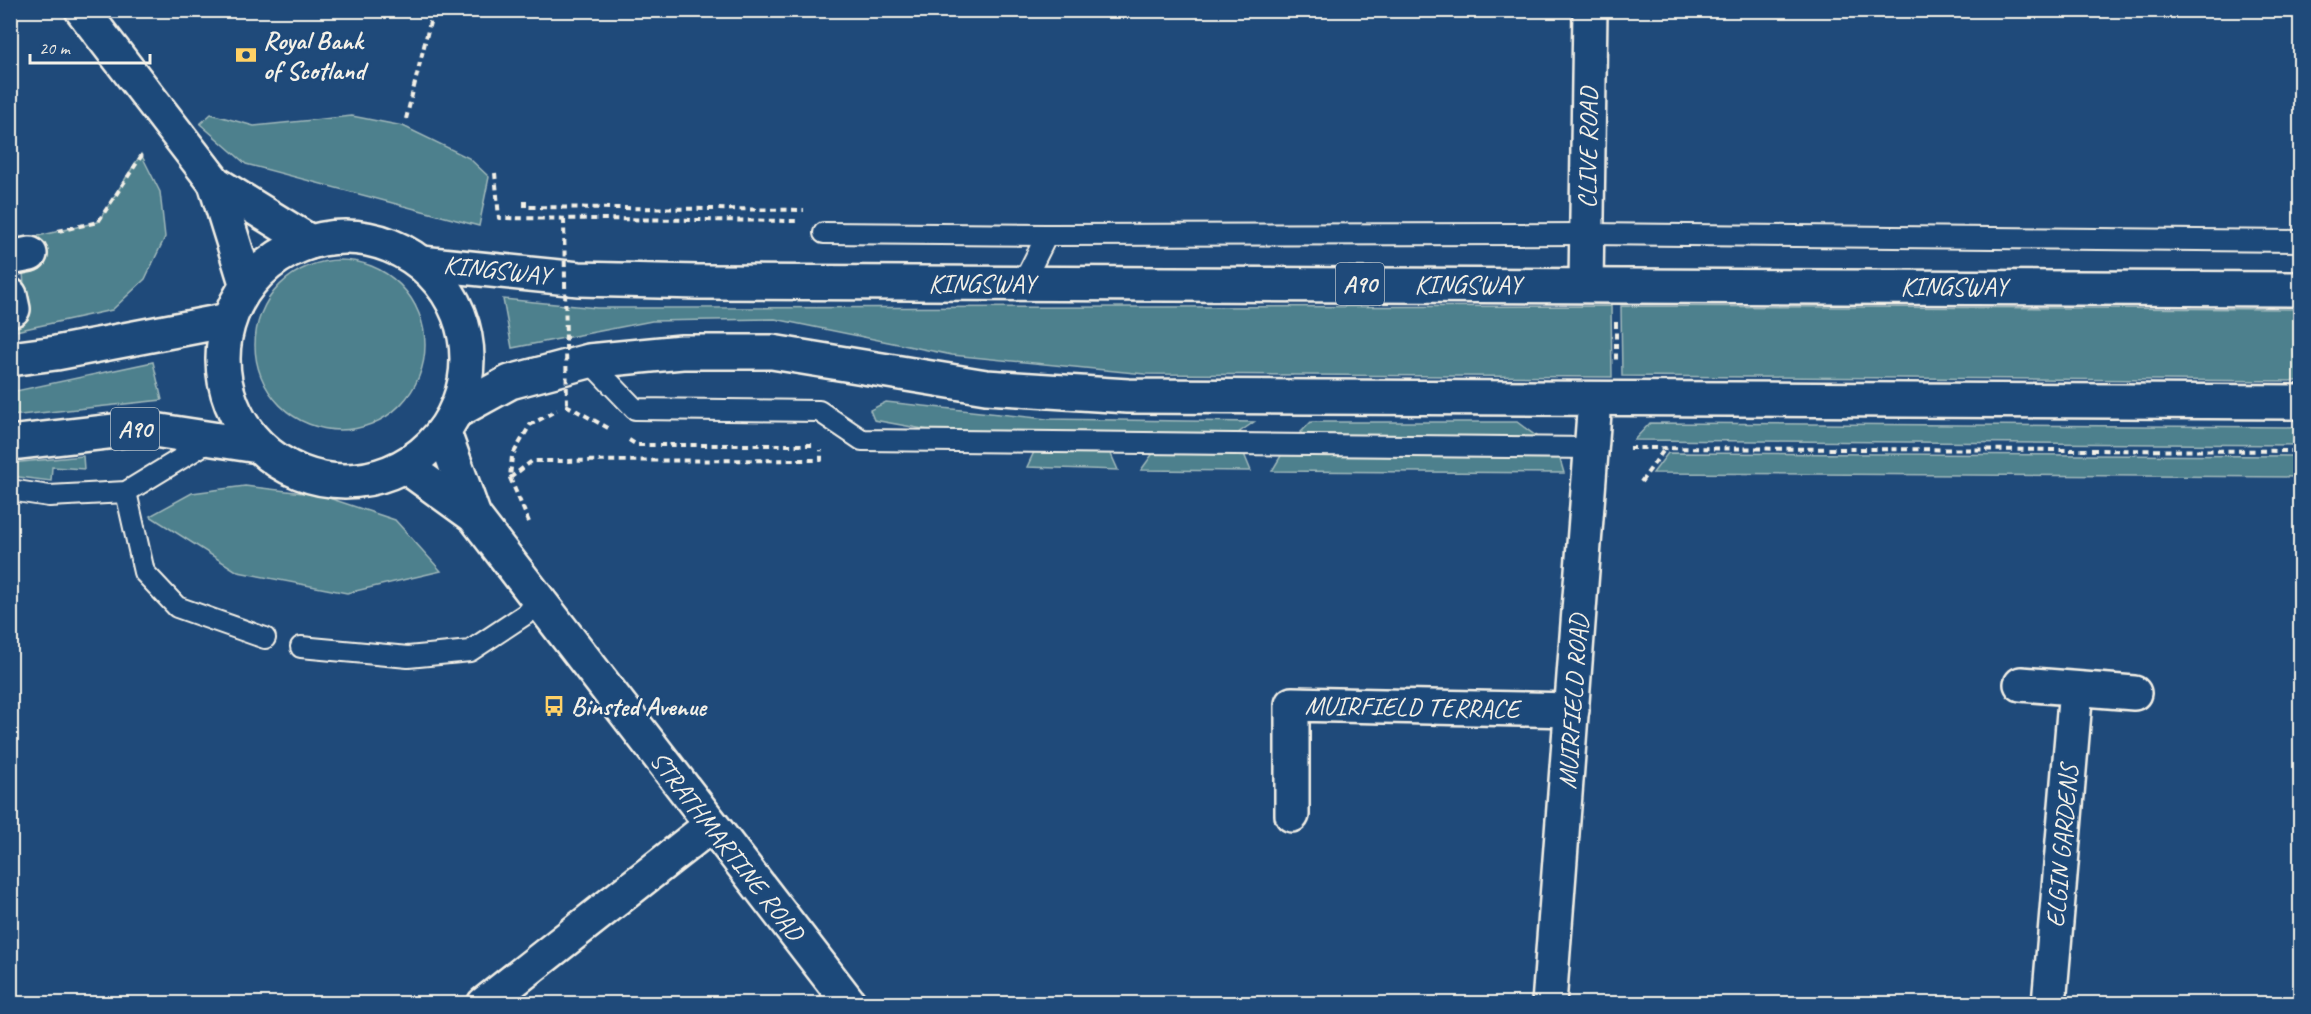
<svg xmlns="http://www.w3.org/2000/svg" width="2311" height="1014" font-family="Caveat,sans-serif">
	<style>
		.green { fill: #4d808d; stroke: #a0b8ba; stroke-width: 1.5 }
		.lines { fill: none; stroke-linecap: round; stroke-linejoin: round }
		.lane-casing { stroke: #f4f1e8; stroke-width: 24 }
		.street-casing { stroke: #f4f1e8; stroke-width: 38 }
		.secondary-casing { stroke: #f4f1e8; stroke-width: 38 }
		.highway-casing { stroke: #f4f1e8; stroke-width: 38 }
		.path { stroke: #f4f1e8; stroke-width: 4; stroke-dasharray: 6 4.5; stroke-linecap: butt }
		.lane { stroke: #1f4a7a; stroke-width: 20 }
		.street { stroke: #1f4a7a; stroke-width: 33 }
		.secondary { stroke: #1f4a7a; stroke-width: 33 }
		.highway { stroke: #1f4a7a; stroke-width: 33 }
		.path-bridge { stroke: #f4f1e8; stroke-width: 4; stroke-dasharray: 6 4.5; stroke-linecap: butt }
		.labels { text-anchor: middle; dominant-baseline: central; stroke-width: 5; stroke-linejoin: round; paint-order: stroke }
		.shield { fill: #1f4a7a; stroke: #b4bfc7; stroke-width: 1.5 }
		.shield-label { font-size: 24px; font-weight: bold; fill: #f4f1e8 }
		.poi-label { font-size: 26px; font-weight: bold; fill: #f4f1e8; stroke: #1f4a7a; text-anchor: start }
		.street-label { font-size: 26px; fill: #f4f1e8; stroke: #1f4a7a }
	</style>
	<rect width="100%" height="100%" fill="#1f4a7a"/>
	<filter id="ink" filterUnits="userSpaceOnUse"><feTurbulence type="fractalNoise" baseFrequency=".0167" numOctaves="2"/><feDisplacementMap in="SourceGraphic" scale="12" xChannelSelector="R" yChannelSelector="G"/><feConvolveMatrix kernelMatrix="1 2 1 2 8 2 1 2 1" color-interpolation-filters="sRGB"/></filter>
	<g filter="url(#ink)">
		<!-- green -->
		<g class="green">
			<path d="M211,114L254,126L352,116L403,126L469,158L489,177L479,226L246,164L200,124Z"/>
			<path d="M141,154L160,192L165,237L145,279L112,310L11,332L10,312L26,309L23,273L40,261L38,236L98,222Z"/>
			<circle cx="340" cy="345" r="85"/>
			<path d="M503,299L597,308L1611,306L1612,377L1145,374L952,355L775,319L652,321L512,348Z"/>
			<path d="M1621,306L2300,309V381L1622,376Z"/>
			<path d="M153,362L162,400L11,416V392Z"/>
			<path d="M886,402L1047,419L1254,422L1235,435L934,431L874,420L870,410Z"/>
			<path d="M1311,422H1517L1540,439L1298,435Z"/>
			<path d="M1650,423L2300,427V445L1634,440Z"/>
			<path d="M1034,452H1110L1118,470L1027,467Z"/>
			<path d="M1154,452L1244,454L1251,471L1141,470Z"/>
			<path d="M1668,453L2300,456V477L1653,473Z"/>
			<path d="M1282,454L1559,456L1564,473L1272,471Z"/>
			<path d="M83,456L84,469L52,467L51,481L11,476V463Z"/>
			<path d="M245,486L320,495L395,520L441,571L347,593L238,572L150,516L192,493Z"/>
		</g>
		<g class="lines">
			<defs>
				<g id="lane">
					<path d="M824,233L1047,235"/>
					<path d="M1023,283L1047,235L1587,234L2300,241"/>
					<path d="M589,361L635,409L819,411L862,440L1592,448"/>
					<path d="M10,490L49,496L126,492L213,439"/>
					<path d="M126,492L144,572L177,607L265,638"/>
					<path d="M301,647L408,657L470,651L541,604"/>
				</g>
				<g id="street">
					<path d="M10,258L30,254"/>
					<path d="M1586,285L1590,10"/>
					<path d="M10,295L13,309"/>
					<path d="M2021,684L2134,693"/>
					<path d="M1292,815V704L1572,710"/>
					<path d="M484,1004L710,826"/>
					<path d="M1549,1004L1595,400"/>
					<path d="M2049,1004L2076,689"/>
				</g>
				<g id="secondary">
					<path d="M82,10L215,183L310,242"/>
					<path d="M215,183L247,286"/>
					<path d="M444,433L474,516"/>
					<path d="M405,466L474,516L850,1004"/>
				</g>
				<g id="highway">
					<circle cx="345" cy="359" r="122"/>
					<path d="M421,263L579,279L698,282L2300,289"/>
					<path d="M10,359L56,353L229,320"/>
					<path d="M457,411L510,382L589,361L682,352H772L986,387L1128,396L2300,402"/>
					<path d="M10,443L141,428L258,446"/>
				</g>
			</defs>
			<!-- lane casing -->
			<use href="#lane" class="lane-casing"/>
			<!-- street casing -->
			<use href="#street" class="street-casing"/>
			<!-- secondary casing -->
			<use href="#secondary" class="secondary-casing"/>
			<!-- highway casing -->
			<use href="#highway" class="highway-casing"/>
			<!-- path -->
			<g class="path">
				<path d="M406,119L433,10"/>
				<path d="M495,173L499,218L797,221"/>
				<path d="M525,201V207L804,210"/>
				<path d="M58,231L98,222L144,152"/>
				<path d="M1616,322V362"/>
				<path d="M566,405L610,429"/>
				<path d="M629,440L637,445H813"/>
				<path d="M1629,448L2300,451"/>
				<path d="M510,478L532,461L821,460V450"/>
				<path d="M1641,482L1666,447"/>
				<path d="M529,522L510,478L512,456L530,425L557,410"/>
			</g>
			<!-- lane -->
			<use href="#lane" class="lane"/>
			<!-- street -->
			<use href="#street" class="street"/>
			<!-- secondary -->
			<use href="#secondary" class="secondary"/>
			<!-- highway -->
			<use href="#highway" class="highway"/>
			<!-- path-bridge -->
			<path class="path-bridge" d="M564,219L567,405"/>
		</g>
	</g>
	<!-- icons -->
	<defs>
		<symbol id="bank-bare" viewBox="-9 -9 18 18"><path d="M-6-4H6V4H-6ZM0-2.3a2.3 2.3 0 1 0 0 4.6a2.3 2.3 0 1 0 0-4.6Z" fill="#ffd166" stroke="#1f4a7a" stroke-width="2.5" paint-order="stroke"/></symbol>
		<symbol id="bus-bare" viewBox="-9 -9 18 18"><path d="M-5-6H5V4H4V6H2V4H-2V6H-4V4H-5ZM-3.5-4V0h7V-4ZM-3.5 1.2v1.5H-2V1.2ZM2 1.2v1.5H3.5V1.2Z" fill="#ffd166" stroke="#1f4a7a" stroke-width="2.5" paint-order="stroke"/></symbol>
	</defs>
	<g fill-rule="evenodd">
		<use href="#bank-bare" x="231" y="40" width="30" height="30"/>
		<use href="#bus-bare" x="539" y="691" width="30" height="30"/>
	</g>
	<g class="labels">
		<!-- shield labels -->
		<g class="shield">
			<rect x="1336" y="263" width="48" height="42" rx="4.5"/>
			<rect x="111" y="408" width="48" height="42" rx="4.5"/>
		</g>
		<g class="shield-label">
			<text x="1360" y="284">A90</text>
			<text x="135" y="429">A90</text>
		</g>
		<!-- poi labels -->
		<g class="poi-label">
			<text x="263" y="40">Royal Bank<tspan x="263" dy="30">of Scotland</tspan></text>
			<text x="571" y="706">Binsted Avenue</text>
		</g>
		<!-- street labels -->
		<g class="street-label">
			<text transform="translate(1588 148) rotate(-89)">CLIVE ROAD</text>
			<text transform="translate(497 270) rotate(6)">KINGSWAY</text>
			<text x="982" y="283">KINGSWAY</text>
			<text x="1468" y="284">KINGSWAY</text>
			<text x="1954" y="286">KINGSWAY</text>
			<text transform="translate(1573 702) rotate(-86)">MUIRFIELD ROAD</text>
			<text transform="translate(1412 707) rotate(1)">MUIRFIELD TERRACE</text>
			<text transform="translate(727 846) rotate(52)">STRATHMARTINE ROAD</text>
			<text transform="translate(2062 846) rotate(-85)">ELGIN GARDENS</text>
		</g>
	</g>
	<!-- margin -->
	<rect width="2311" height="1014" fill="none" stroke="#1f4a7a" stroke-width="36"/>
	<rect x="18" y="18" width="2275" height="978" fill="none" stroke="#f4f1e8" stroke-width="2" filter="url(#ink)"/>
	<!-- scale -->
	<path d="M30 54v9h120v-9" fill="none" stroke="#f4f1e8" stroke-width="3"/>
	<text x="39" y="54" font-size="18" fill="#f4f1e8" stroke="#1f4a7a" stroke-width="4.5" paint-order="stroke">20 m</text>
</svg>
